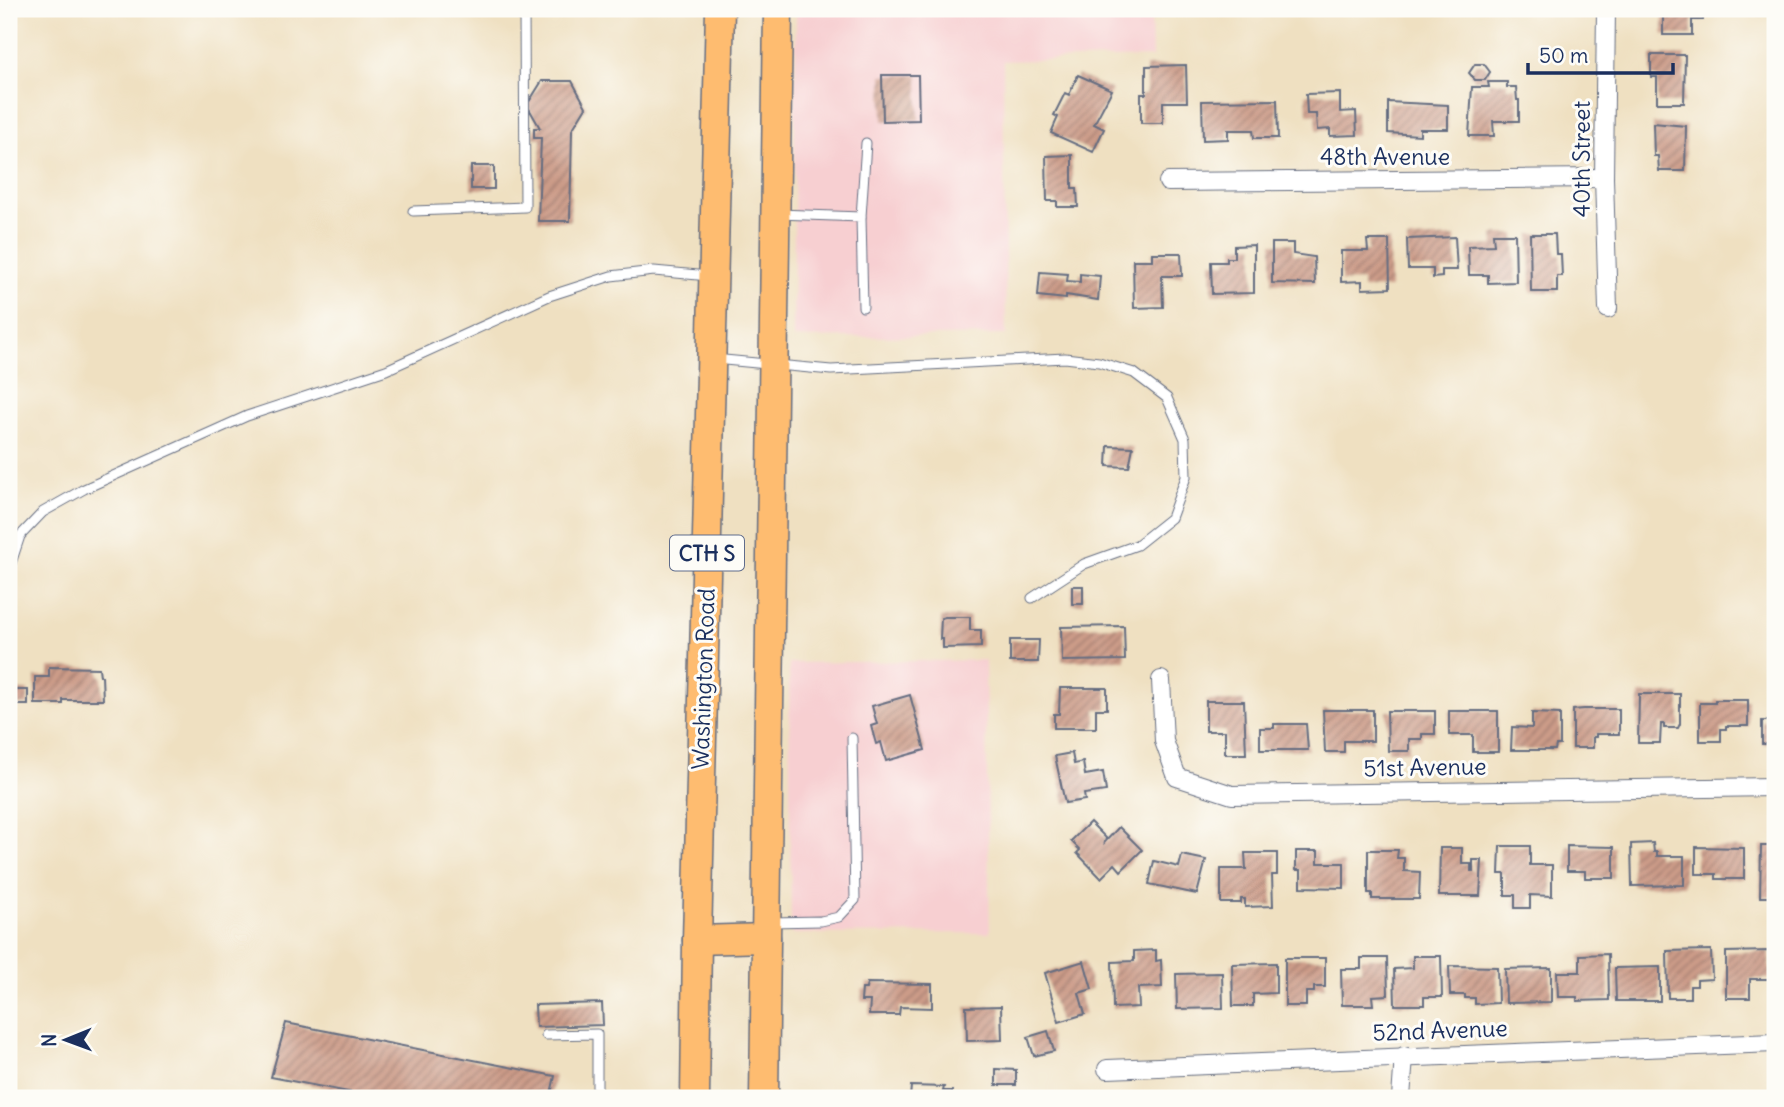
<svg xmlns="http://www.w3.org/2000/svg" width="1784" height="1107" font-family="Delius,sans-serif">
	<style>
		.built { fill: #f7cfd1 }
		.building { fill: url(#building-hatch) }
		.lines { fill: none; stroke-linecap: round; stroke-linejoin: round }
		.service-casing { stroke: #656d81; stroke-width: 11 }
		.minor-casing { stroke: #656d81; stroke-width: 20 }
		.primary-casing { stroke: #656d81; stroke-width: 31 }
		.service { stroke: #fff; stroke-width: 9 }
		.minor { stroke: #fff; stroke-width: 18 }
		.primary { stroke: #febc70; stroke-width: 28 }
		.labels { text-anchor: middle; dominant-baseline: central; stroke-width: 6; stroke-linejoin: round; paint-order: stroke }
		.shield { fill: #fdfcf7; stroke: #5f6c8c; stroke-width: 2 }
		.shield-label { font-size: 21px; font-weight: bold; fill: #1b2f5e }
		.street-label { font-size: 23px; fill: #1b2f5e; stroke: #fdfcf7 }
	</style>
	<defs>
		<pattern id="building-hatch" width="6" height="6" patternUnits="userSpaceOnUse" patternTransform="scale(1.75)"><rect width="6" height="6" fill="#cc9b88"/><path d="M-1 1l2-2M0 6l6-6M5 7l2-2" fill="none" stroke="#a57f72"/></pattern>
	</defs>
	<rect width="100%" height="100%" fill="#fdfcf7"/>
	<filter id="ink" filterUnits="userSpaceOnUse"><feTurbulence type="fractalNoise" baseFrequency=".0143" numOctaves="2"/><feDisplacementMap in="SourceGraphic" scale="14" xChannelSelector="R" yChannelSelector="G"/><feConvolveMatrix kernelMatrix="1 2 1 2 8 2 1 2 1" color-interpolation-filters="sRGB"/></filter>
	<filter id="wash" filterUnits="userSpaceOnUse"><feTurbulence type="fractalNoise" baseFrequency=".00686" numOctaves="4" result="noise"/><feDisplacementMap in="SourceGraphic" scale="28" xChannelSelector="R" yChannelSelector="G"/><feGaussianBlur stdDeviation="1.57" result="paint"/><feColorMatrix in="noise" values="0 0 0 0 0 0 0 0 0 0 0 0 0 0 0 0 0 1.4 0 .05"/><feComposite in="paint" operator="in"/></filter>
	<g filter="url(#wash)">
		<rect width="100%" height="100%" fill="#efe0c1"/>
		<!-- built -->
		<g class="built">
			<path d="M796,9H1151L1152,57L1003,61L1006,335L793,338Z"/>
			<path d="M985,660L990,933L791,934L789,663Z"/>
		</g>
		<g id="blocks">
			<!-- building -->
			<g class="building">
				<path d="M1652,9H1703V20H1692V35H1663V12H1652Z"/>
				<path d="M1651,55H1685L1684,103H1657V77H1651Z"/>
				<path d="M1475,64H1484L1490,72L1485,80H1475L1469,73Z"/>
				<path d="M1186,65L1187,102H1163V123H1141V94H1146V66Z"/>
				<path d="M882,75H918L919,120L883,121Z"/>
				<path d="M1078,75L1112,90L1094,124L1104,129L1093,152L1051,133L1058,117L1054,115L1065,93L1069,95Z"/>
				<path d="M542,81H572L586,107L572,130L570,221H538L541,138H534V128H540L527,105Z"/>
				<path d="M1488,82H1507V87H1516L1517,100H1519V121H1493L1494,136H1469L1472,87H1489Z"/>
				<path d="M1340,93V112L1356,111L1357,135L1330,136V129L1317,130L1316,114H1307L1306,94Z"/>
				<path d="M1277,100L1278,138H1254L1253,130H1228V139L1203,140L1202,101Z"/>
				<path d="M1388,102L1448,105V129H1420V135L1388,133Z"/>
				<path d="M1653,123L1686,126L1685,171H1659L1658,156H1654Z"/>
				<path d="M1072,155V188H1077L1078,207H1057V201H1047L1046,156Z"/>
				<rect x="471" y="166" width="23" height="23"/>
				<path d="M1493,234H1515L1516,282L1488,283V275H1469L1468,246L1494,245Z"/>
				<path d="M1530,234H1555L1556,254H1561L1562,276H1557V292H1531Z"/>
				<path d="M1455,237L1457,270H1442V277L1433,278V269H1408L1407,239Z"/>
				<path d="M1367,240H1389L1390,288L1362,289V281L1341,282V251H1368Z"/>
				<path d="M1272,243H1293V254L1314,257L1315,284L1272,283Z"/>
				<path d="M1254,245V293L1212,294L1211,262H1227V258H1234V246Z"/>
				<path d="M1152,253H1181L1182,276H1162L1163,307L1134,308L1133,260H1152Z"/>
				<path d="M1040,272L1068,274L1067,281L1080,282V274L1100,276L1098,300L1066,295V299L1038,296Z"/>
				<path d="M1108,446L1133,447L1129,467L1107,466Z"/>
				<rect x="1072" y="586" width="11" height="18"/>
				<path d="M945,617H970V630H981V647L943,648V639H940L941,618Z"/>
				<path d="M1124,626L1125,660L1062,661L1061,627Z"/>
				<path d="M1010,640H1039L1038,662H1010Z"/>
				<path d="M49,667L99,668L100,676H102L103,700H63V704H35V677H49Z"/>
				<path d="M1060,688H1107V709H1096V728H1054V714H1059Z"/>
				<rect x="9" y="690" width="19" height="15"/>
				<path d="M1639,694H1680V724L1678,728H1664V724H1661L1660,743H1638Z"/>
				<path d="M910,695L925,750L886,761L881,742L876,744L871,726L877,724L872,706Z"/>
				<path d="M1715,700H1748V726H1726V729H1721V741H1700V703H1715Z"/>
				<path d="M1206,701H1244L1246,754H1225V731H1206Z"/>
				<path d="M1584,709H1619V734H1596V737H1593V748H1573V710Z"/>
				<path d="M1323,710H1373V741H1344V752H1325Z"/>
				<path d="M1387,711H1435V734H1422V739H1409V751H1388Z"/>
				<path d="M1449,711H1498V752H1473V735H1449Z"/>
				<path d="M1532,713L1560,714V745H1556L1555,750H1511L1512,727L1532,728Z"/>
				<rect x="1762" y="721" width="13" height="23"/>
				<path d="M1274,724H1306L1308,750H1260V728H1274Z"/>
				<path d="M1072,753L1074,764L1083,762L1085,775L1103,772L1106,791L1084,794L1085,800L1065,803L1055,756Z"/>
				<path d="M1090,822L1106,838L1105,842L1119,827L1142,850L1121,871L1115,864L1101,878L1077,853L1080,850L1071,841Z"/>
				<path d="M1653,843L1654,852H1657V856H1684V885L1632,886L1631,844Z"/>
				<path d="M1500,846H1530V865H1552V896L1530,895V908H1515V895H1505V874H1499Z"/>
				<path d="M1567,846L1614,847V878H1585V871H1567Z"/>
				<path d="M1761,846H1775V897H1760Z"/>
				<path d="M1696,847L1744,848V879H1716V874H1696Z"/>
				<path d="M1440,848H1462V864H1471V871H1473V860H1482L1480,896H1439Z"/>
				<path d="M1368,850H1398L1397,858H1404V871L1420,872L1419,899H1372V893H1368Z"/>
				<path d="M1296,851H1318V863H1344V888L1301,887V870H1296Z"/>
				<path d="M1245,853H1277V875H1272L1273,906L1245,907V899H1241V903H1221V869H1246Z"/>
				<path d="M1182,855L1206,860L1197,894L1149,884L1154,861L1179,867Z"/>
				<path d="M1156,950V961L1161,960L1162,987L1138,988L1139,1007L1113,1008L1112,962L1134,961V951Z"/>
				<path d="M1711,950L1712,979L1697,980V986H1690V998H1668L1667,951Z"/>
				<path d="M1769,951L1770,979H1750V998H1726V952Z"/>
				<path d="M1608,954L1609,1000L1577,1001V997H1558L1557,972H1580V955Z"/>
				<path d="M1413,956H1441L1442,997H1424V1005H1395L1394,969L1413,968Z"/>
				<path d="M1285,958H1325V987H1314V992H1306V1006H1285Z"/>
				<path d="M1361,958H1387L1388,995L1372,996L1373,1005H1342L1341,969H1361Z"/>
				<path d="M1084,961L1092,989L1079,993L1085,1014L1059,1022L1045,973Z"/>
				<path d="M1276,963V993L1253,994V1006H1233L1232,964Z"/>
				<path d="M1449,966L1497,967L1498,1003L1475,1004V998H1465V995H1450Z"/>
				<path d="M1660,967V1001H1616L1615,968Z"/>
				<path d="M1551,968V1002L1506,1003L1505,969Z"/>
				<path d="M1222,973L1223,1008L1177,1009L1176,974Z"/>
				<path d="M867,983L932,984V1008L900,1007L899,1015H869L870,1001H861L862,989H866Z"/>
				<path d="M602,1003L603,1025L536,1027L535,1005Z"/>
				<path d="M1001,1006L1002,1040L967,1041L966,1007Z"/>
				<path d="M286,1023L555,1076L550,1098H379L271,1077Z"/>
				<path d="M1048,1031L1054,1051L1034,1056L1028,1037Z"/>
				<path d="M996,1069L1016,1070V1085H996Z"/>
				<path d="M911,1086L944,1087L943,1091H952V1098H910Z"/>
				<rect x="1667" y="1093" width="26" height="5"/>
			</g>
		</g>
	</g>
	<g filter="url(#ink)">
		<use href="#blocks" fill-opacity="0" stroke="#656d81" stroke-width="2"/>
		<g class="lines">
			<defs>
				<g id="service">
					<path d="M413,211L525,207L524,9"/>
					<path d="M778,214L861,217L863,307"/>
					<path d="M861,217L866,143"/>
					<path d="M714,359L831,370L1065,358L1099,362L1134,373L1167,398L1185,439L1186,477L1171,518L1137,545L1084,564L1032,598"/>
					<path d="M9,569L20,536L43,512L84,489L247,416L386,370L549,296L611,276L654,271L709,276"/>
					<path d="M771,922L821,921L839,917L855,900L852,738"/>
					<path d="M546,1035L597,1034V1098"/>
				</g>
				<g id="minor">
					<path d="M1606,9L1604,178L1608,309"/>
					<path d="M1168,182L1604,178"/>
					<path d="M1161,680L1164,741L1177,777L1232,795L1775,787"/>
					<path d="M1107,1069L1775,1043"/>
					<path d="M1401,1098L1404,1056"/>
				</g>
				<g id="primary">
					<path d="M697,940L766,938"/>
					<path d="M695,1098L697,940L720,9"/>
					<path d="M764,1098L778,9"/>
				</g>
			</defs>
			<!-- service casing -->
			<use href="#service" class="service-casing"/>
			<!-- minor casing -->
			<use href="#minor" class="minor-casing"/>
			<!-- primary casing -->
			<use href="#primary" class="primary-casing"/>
			<!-- service -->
			<use href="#service" class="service"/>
			<!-- minor -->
			<use href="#minor" class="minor"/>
			<!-- primary -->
			<use href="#primary" class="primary"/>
		</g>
	</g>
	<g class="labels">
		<!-- shield labels -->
		<rect class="shield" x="670" y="535.5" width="74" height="35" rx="5"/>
		<g class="shield-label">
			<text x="707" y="553">CTH S</text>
		</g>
		<!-- street labels -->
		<g class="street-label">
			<text x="1385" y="156">48th Avenue</text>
			<text transform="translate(1581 159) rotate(-90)">40th Street</text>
			<text transform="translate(703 679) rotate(-88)">Washington Road</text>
			<text transform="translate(1425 767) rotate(-1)">51st Avenue</text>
			<text transform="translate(1440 1030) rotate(-2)">52nd Avenue</text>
		</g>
	</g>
	<!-- margin -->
	<rect width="1784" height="1107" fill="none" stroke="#fdfcf7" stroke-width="35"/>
	<!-- north arrow -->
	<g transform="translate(66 1040) rotate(269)" stroke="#fdfcf7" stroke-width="5" paint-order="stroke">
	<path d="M0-5L12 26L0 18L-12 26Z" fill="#1b2f5e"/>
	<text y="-10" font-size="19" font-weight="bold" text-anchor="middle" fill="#1b2f5e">N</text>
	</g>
	<!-- scale -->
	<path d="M1528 63v10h145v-10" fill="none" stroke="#1b2f5e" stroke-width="3.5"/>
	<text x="1539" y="63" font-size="21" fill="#1b2f5e" stroke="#fdfcf7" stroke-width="5" paint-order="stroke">50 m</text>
</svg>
